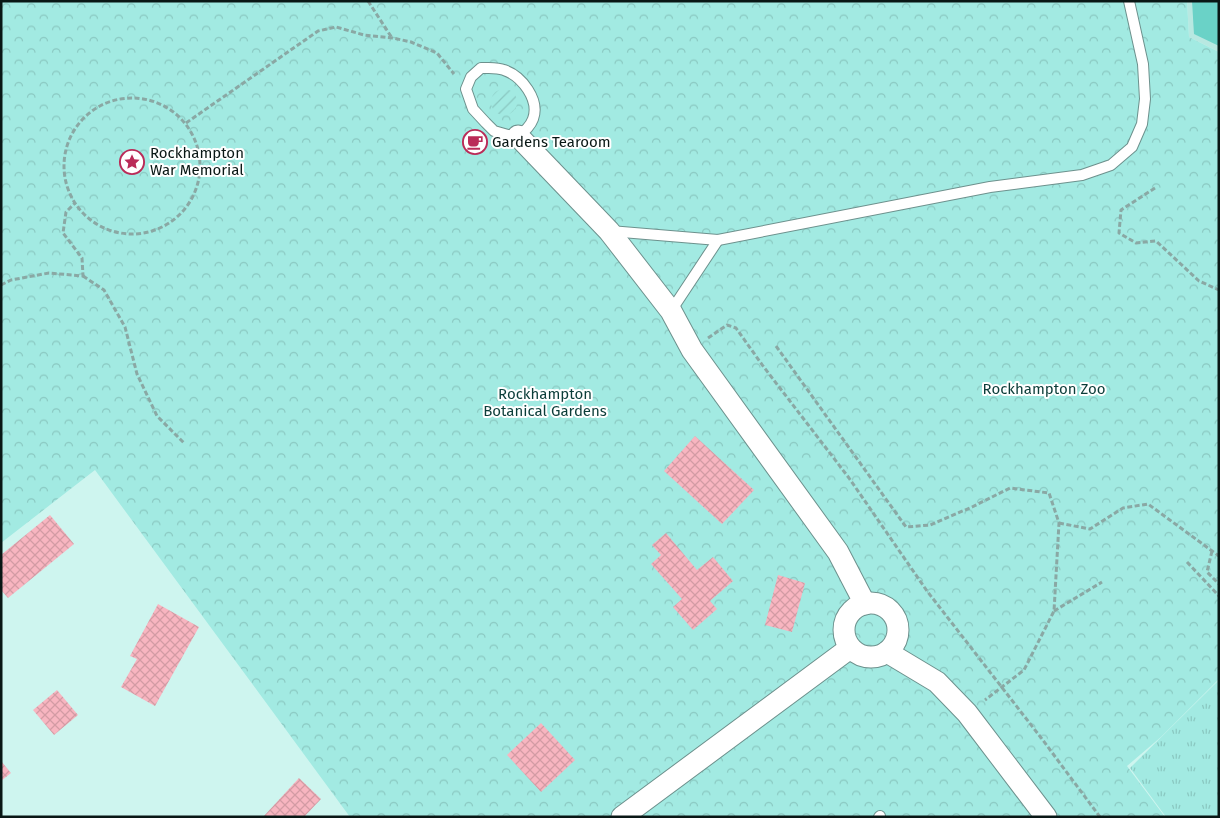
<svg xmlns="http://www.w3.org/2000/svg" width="1220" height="818" font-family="'Fira Sans',sans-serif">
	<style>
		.built { fill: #b8e8e1 }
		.grass { fill: url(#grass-tufts) }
		.park { fill: url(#park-crowns) }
		.garden { fill: url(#garden-furrows) }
		.water { fill: #6ad2c7 }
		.building { fill: url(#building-cross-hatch) }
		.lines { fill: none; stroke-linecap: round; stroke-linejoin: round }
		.lane-casing { stroke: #6d918d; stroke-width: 12 }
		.street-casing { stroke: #6d918d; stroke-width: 23 }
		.path { stroke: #8aa8a4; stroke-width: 3; stroke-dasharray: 5 2.5; stroke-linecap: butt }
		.lane { stroke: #fff; stroke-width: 10 }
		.street { stroke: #fff; stroke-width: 21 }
		.labels { text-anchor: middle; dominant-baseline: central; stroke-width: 4; stroke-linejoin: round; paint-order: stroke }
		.poi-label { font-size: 15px; fill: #091715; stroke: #fff; text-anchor: start }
		.park-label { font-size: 15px; fill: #0b3d39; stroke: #fff }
	</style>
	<defs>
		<pattern id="grass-tufts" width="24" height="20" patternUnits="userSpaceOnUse" patternTransform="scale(1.25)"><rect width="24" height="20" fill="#a2eae2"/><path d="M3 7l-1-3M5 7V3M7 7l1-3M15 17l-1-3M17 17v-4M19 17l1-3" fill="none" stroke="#8ac8c1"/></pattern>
		<pattern id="park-crowns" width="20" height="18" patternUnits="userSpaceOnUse" patternTransform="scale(1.25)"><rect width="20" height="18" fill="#a2eae2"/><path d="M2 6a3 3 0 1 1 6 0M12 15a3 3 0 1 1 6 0" fill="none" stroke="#8ac8c1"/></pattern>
		<pattern id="garden-furrows" width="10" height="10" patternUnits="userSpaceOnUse" patternTransform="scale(1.25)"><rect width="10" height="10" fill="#a2eae2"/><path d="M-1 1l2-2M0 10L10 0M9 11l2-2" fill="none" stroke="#8ac8c1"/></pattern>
		<pattern id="building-cross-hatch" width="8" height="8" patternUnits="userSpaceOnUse" patternTransform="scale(1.25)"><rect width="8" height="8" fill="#f8b5c0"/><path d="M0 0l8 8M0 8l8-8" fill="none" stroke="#d39ba4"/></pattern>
	</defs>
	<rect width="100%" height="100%" fill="#cef5ef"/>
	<!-- built -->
	<path class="built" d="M1187,1H1219V52L1189,37Z"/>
	<!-- grass -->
	<path class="grass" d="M1219,680V817H1166L1130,768Z"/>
	<!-- park -->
	<path class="park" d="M1,1H1187L1189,37L1219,52V679L1161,737L1127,766L1165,817H350L95,470L1,543Z"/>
	<!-- garden -->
	<circle class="garden" cx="504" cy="102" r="13"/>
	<!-- water -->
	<path class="water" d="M1192,1H1219V46L1194,34Z"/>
	<!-- building -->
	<g class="building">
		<path d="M695,436L754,490L722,524L664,471Z"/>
		<path d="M50,515L74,544L8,598L1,590V555Z"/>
		<path d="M666,533L697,570L713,557L733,581L710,601L717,609L693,630L673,607L682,599L651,564L661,555L652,545Z"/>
		<path d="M778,575L805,583L792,632L765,625Z"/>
		<path d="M158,604L199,627L155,706L121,687L137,659L130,656Z"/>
		<path d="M57,690L78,715L54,735L33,710Z"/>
		<path d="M541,723L575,760L541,792L507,755Z"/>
		<path d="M1,761L11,773L1,781Z"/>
		<path d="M299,778L321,799L304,817H263Z"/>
	</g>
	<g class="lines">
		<defs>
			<g id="lane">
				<path d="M481,68C489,68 497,67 504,70C522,76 540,100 533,119C530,127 524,132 518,136L508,135L494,131L486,123L473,109L466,89L471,77Z"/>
				<path d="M610,231L718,240L990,187L1082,175L1111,165L1132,147L1142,124L1145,99L1143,64L1129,1"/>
				<path d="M671,311L718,240"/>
				<path d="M879,817L880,816"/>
			</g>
			<g id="street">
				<path d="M518,136L609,231L671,311L692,350L838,552L865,604"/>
				<circle cx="871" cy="630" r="27"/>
				<path d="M887,652L937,682L967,713L1046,817"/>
				<path d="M622,817L850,648"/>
			</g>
		</defs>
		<!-- lane casing -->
		<use href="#lane" class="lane-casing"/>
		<!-- street casing -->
		<use href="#street" class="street-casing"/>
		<!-- path -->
		<g class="path">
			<path d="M368,1L392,38"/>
			<circle cx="132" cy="166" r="68"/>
			<path d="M186,123L318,31L336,27L364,35L393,38L411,42L437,53L454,74"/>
			<path d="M1155,188L1121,210L1119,233L1136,243L1156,241L1199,281L1219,290"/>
			<path d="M83,276L104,290L125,327L137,374L157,416L185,444"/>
			<path d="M1,285L11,280L49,273L83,276L82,258L63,233L66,212L75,203"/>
			<path d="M708,338L727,325L736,328L763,366L849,478L927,591L1042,739L1100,817"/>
			<path d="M776,346L906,527L930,525L972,507L1010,488L1049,493L1059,523L1054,611L1024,670L985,700"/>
			<path d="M1059,523L1090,529L1123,508L1148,504L1219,556"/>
			<path d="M1212,551L1207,572L1219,584"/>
			<path d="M1187,562L1219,596"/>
			<path d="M1054,611L1102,582"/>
		</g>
		<!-- lane -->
		<use href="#lane" class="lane"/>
		<!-- street -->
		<use href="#street" class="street"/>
	</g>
	<!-- icons -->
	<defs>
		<symbol id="cafe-ring" viewBox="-11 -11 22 22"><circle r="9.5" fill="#fff" stroke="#ba2b58" stroke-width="1.5"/><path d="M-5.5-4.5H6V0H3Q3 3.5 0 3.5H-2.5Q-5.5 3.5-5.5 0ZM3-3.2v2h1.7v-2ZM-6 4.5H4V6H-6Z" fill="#ba2b58"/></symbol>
		<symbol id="sight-ring" viewBox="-11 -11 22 22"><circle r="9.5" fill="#fff" stroke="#ba2b58" stroke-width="1.5"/><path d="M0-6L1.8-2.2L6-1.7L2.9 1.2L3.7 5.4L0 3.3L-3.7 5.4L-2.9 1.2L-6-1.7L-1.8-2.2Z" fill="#ba2b58"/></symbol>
	</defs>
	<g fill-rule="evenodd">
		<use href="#cafe-ring" x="461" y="128" width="28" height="28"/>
		<use href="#sight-ring" x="118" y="148" width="28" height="28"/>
	</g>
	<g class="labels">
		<!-- poi labels -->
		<g class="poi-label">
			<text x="492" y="142">Gardens Tearoom</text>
			<text x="150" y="153">Rockhampton<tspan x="150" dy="17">War Memorial</tspan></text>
		</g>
		<!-- park labels -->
		<g class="park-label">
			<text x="1044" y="389">Rockhampton Zoo</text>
			<text x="545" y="394">Rockhampton<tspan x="545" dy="17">Botanical Gardens</tspan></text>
		</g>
	</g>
	<!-- border -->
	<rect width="1220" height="818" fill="none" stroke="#091715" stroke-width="5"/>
</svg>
